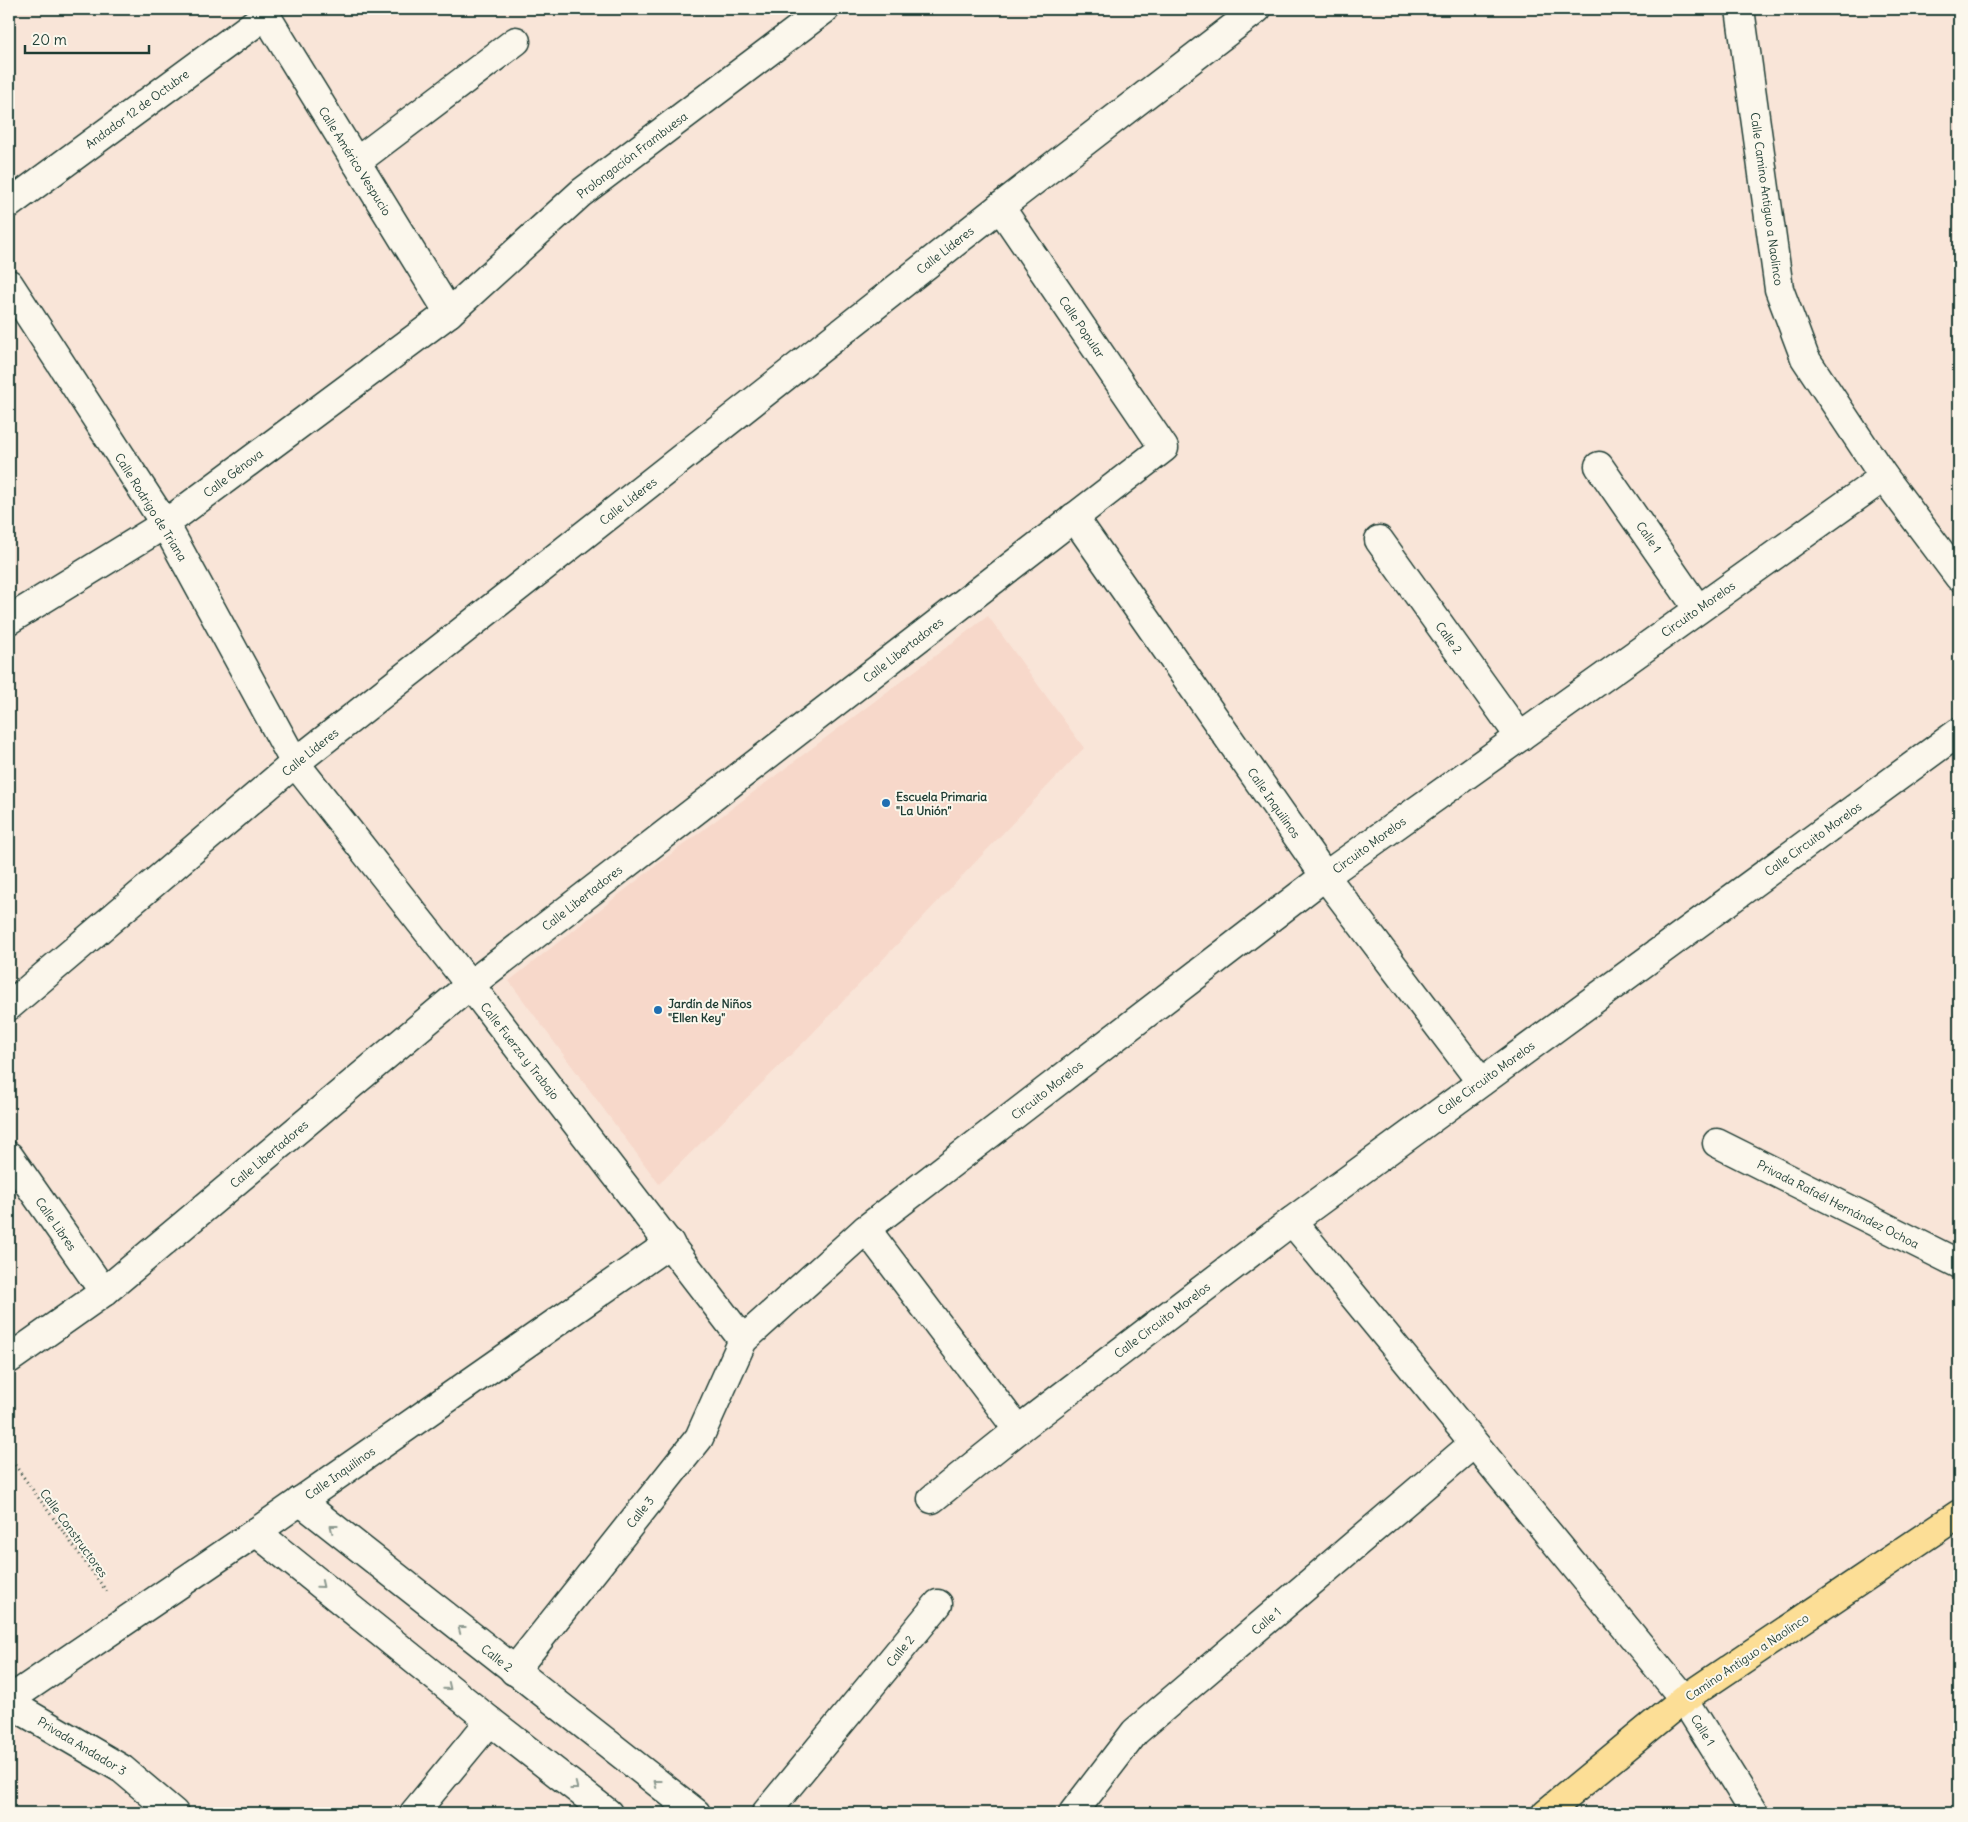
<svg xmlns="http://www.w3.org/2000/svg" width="1968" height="1822" font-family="Delius,sans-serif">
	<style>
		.built { fill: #f7d8ca }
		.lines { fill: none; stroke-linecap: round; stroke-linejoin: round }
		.minor-casing { stroke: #1f3d34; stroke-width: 31 }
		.major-casing { stroke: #1f3d34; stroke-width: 31 }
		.path { stroke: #1f3d34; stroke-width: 3; stroke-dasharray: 1 4; stroke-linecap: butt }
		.minor { stroke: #fbf7ec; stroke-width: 28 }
		.major { stroke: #fcde96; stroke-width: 28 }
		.oneway { stroke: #8d9a90 }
		.poi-dot { fill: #1f6fb2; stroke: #fbf7ec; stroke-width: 2 }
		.labels { text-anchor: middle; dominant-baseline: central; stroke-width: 4; stroke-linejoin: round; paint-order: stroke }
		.street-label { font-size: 12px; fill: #1f3d34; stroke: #fbf7ec }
		.poi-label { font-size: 12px; font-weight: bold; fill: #1f3d34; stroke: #fbf7ec; text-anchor: start }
	</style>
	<rect width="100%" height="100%" fill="#f9e5d8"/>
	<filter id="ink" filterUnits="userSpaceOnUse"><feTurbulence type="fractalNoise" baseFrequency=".02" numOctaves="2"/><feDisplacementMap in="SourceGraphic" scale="10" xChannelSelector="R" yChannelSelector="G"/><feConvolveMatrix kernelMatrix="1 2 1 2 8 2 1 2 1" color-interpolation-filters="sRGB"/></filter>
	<g filter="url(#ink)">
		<!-- built -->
		<path class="built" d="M988,616L1084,748L808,1038L659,1184L509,981L667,857Z"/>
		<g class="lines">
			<defs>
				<g id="minor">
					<path d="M262,9L449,313"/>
					<path d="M1740,9L1779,289L1805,358L1884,477L1959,577"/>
					<path d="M356,162L516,41"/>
					<path d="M9,204L266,15"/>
					<path d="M9,284L165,524L295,763L470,985L743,1340"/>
					<path d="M1599,466L1698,609"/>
					<path d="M1074,517L1325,876L1481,1082"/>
					<path d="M1379,540L1520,737"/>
					<path d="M9,620L165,524L449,313L581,193L825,9"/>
					<path d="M9,1006L295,763L1000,207L1257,9"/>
					<path d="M1717,1143L1959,1264"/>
					<path d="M9,1156L104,1292"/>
					<path d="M1292,1221L1684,1699L1755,1813"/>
					<path d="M866,1229L1018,1430"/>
					<path d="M9,1359L104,1292L470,985L1164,448L1000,207"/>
					<path d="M932,1499L1018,1430L1292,1221L1959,732"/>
					<path d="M300,1501L696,1813"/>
					<path d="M256,1532L490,1721L608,1813"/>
					<path d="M514,1671L699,1438L743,1340L866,1229L1325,876L1884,477"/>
					<path d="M9,1700L256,1532L670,1243"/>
					<path d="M9,1703L122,1769L174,1813"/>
					<path d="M414,1813L490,1721"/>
					<path d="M766,1813L938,1604"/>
					<path d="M1073,1813L1135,1732L1473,1444"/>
				</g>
				<path id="major" d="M1546,1813L1684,1699L1959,1514"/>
			</defs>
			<!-- minor casing -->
			<use href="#minor" class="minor-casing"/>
			<!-- major casing -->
			<use href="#major" class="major-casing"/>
			<!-- path -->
			<path class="path" d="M9,1457L107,1592"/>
			<!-- minor -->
			<use href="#minor" class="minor"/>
			<!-- major -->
			<use href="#major" class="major"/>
		</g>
		<!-- one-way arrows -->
		<defs><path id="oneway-chevron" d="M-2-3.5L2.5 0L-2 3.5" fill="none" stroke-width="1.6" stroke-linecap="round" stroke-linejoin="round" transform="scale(1.25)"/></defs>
		<g class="oneway">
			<use href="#oneway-chevron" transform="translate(333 1528) rotate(-142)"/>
			<use href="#oneway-chevron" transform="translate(321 1585) rotate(39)"/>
			<use href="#oneway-chevron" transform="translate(461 1629) rotate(-142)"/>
			<use href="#oneway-chevron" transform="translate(448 1687) rotate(39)"/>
			<use href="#oneway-chevron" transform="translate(657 1783) rotate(-142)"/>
			<use href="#oneway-chevron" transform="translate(575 1787) rotate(38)"/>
		</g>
	</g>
	<!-- markers -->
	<g class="poi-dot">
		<circle cx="886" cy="803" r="5"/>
		<circle cx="658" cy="1010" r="5"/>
	</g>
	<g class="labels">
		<!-- street labels -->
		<g class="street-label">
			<text transform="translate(137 109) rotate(-36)">Andador 12 de Octubre</text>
			<text transform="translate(632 155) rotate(-37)">Prolongación Frambuesa</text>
			<text transform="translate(355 161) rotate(58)">Calle Américo Vespucio</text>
			<text transform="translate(1767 199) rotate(82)">Calle Camino Antiguo a Naolinco</text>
			<text transform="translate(945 250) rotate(-38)">Calle Líderes</text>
			<text transform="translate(1082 327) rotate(56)">Calle Popular</text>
			<text transform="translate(233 473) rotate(-37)">Calle Génova</text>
			<text transform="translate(628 501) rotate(-38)">Calle Líderes</text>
			<text transform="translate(151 507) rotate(58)">Calle Rodrigo de Triana</text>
			<text transform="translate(1649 537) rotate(55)">Calle 1</text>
			<text transform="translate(1698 609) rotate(-35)">Circuito Morelos</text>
			<text transform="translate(1449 638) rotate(54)">Calle 2</text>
			<text transform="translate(903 650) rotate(-38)">Calle Libertadores</text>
			<text transform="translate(310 752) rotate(-39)">Calle Líderes</text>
			<text transform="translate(1274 803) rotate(55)">Calle Inquilinos</text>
			<text transform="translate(1813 839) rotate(-36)">Calle Circuito Morelos</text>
			<text transform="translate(1369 845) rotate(-36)">Circuito Morelos</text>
			<text transform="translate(582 898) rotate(-38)">Calle Libertadores</text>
			<text transform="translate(520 1051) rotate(52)">Calle Fuerza y Trabajo</text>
			<text transform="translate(1486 1078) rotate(-36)">Calle Circuito Morelos</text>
			<text transform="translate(1047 1090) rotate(-38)">Circuito Morelos</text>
			<text transform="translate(269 1154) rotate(-40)">Calle Libertadores</text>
			<text transform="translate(1838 1204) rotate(27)">Privada Rafaél Hernández Ochoa</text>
			<text transform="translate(56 1224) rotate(55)">Calle Libres</text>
			<text transform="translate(1162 1320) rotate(-37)">Calle Circuito Morelos</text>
			<text transform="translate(340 1473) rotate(-35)">Calle Inquilinos</text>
			<text transform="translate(640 1512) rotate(-52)">Calle 3</text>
			<text transform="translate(74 1533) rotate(54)">Calle Constructores</text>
			<text transform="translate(1266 1621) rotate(-41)">Calle 1</text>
			<text transform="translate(900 1651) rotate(-51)">Calle 2</text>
			<text transform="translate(1747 1657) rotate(-34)">Camino Antiguo a Naolinco</text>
			<text transform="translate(497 1658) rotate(38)">Calle 2</text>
			<text transform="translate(1703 1730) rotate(58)">Calle 1</text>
			<text transform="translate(82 1746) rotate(31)">Privada Andador 3</text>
		</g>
		<!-- poi labels -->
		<g class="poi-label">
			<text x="896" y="796">Escuela Primaria<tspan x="896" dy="14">"La Unión"</tspan></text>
			<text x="668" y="1003">Jardín de Niños<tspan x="668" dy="14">"Ellen Key"</tspan></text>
		</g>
	</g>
	<!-- margin -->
	<rect width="1968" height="1822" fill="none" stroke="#fbf7ec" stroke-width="30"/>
	<rect x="15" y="15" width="1938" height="1792" fill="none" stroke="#1f3d34" stroke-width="2" filter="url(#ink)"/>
	<!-- scale -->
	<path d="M25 45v8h124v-8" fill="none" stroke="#1f3d34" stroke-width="2.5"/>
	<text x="32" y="45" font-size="15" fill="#1f3d34" stroke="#fbf7ec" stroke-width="4" paint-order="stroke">20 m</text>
</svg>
